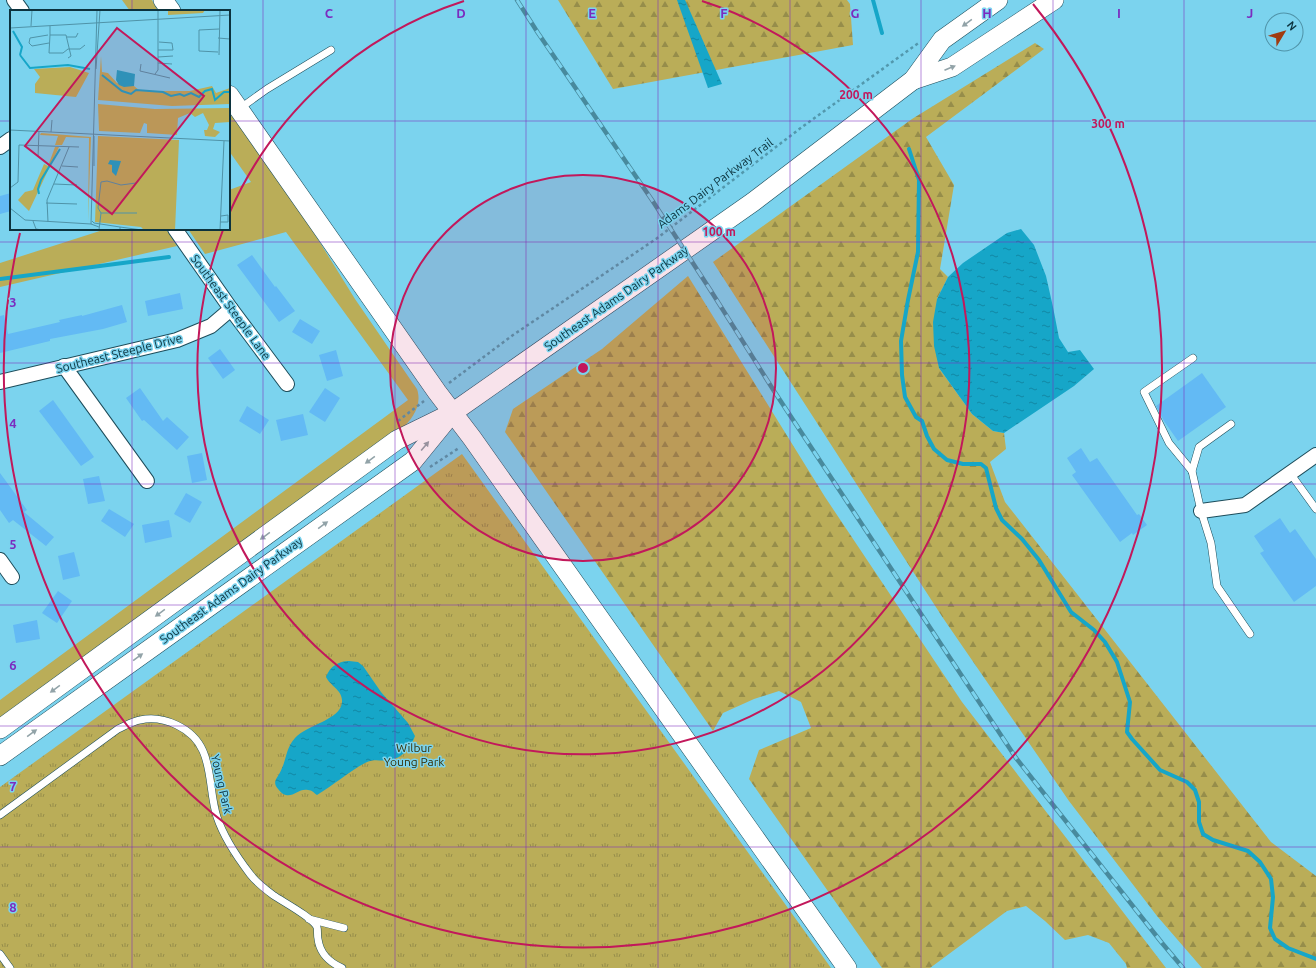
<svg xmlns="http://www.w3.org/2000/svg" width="1316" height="968" font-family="Ubuntu,sans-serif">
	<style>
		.grass { fill: #baad58 }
		.forest { fill: url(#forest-firs) }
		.park { fill: url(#park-tufts) }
		.water { fill: url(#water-ripples) }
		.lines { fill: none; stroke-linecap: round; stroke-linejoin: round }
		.stream { stroke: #16a6c8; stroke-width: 4 }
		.building { fill: #63baf4 }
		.lane-casing { stroke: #1d4d5b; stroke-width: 8 }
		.street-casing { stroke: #1d4d5b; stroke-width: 16 }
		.secondary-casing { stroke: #1d4d5b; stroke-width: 20 }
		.path { stroke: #5298ad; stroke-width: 2.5; stroke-dasharray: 3 3; stroke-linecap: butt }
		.lane { stroke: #fff; stroke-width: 7 }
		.street { stroke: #fff; stroke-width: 14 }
		.secondary { stroke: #fff; stroke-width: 19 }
		.rail-casing { stroke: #488a9d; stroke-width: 4.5 }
		.rail { stroke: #7bd3ee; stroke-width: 3; stroke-dasharray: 9; stroke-linecap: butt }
		.oneway { fill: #92a3a8 }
		.grid { fill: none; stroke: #7b2cbf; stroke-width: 1; stroke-opacity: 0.55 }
		.ring { fill: none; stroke: #c2185b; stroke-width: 2 }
		.labels { text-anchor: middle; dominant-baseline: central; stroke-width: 3; stroke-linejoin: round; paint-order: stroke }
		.street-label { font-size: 12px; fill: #0c333e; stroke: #7bd3ee }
		.park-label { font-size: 12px; fill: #362f04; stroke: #7bd3ee }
		.inset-river { fill: none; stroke: #16a6c8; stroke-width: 2 }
		.inset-road { fill: none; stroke: #4f93a8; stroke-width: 1 }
		.view { fill: #c2185b; fill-opacity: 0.15; stroke: #c2185b; stroke-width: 2 }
		.inset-edge { fill: none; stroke: #0c333e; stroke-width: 2 }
		.grid-label { font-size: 13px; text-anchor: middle; font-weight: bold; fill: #7b2cbf; stroke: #7bd3ee; stroke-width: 3; stroke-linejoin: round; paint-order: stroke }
		.centre { fill: #c2185b; stroke: #7bd3ee; stroke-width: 2 }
		.ring-label { font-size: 12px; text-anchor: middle; font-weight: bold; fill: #c2185b; stroke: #7bd3ee; stroke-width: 3; stroke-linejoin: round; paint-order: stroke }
	</style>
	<defs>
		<pattern id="forest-firs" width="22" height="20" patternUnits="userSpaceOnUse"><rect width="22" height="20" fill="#baad58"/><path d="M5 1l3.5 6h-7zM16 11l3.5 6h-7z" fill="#968d4a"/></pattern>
		<pattern id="park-tufts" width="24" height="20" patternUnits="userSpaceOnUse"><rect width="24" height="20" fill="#baad58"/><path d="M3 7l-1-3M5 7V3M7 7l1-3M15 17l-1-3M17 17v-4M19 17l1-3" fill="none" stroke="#968d4a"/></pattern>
		<pattern id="water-ripples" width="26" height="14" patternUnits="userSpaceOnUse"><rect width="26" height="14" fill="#16a6c8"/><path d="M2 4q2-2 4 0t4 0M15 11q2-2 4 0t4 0" fill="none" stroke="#1288a4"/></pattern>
	</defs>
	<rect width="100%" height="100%" fill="#7bd3ee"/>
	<!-- grass -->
	<g class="grass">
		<path d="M122,0H152L158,11H130Z"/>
		<path d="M229,110L301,212L355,299L412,382C414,385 418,389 418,393C421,407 411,421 401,429L0,721V700L408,400L286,232L205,254L188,229H229V190L251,182L229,151Z"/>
		<path d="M106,229H166L177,246L0,287V263Z"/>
	</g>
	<!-- forest -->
	<g class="forest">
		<path d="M558,0H847L850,4L853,45L613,89Z"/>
		<path d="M1035,43L1044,49L926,137L954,185L940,269L948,277L937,299L939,368L972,414L993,431L1004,433L1006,449L990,462L1005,502L1271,842L1316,876V968H1202L1157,916L1069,801L943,618L713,262L912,119Z"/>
		<path d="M688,276L825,497L962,702L1166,968H1127L1126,964L1109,943L1088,935L1065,940L1045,921L1026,906L1007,911L930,968H882L749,779L759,750L811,728L801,702L779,691L754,699L723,713L713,731L505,432L513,409L602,349Z"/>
	</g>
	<!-- park -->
	<path class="park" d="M462,454L831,968H0V787Z"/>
	<!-- water -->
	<g class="water">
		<path d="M677,0H685L686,2L722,84L708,88Z"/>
		<path d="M1021,229L1034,245L1039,258L1046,276L1053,307L1059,338L1068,352L1080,350L1094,369L1074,386L1004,433L993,431L972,414L939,368L934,346L933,322L937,299L948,277L963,263L1007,233Z"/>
		<path d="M349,661L358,662L363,666L381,692L408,723L415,736C411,747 402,759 389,760C379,762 376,758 365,763C348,772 334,785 317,795C314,793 312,790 308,790C298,788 293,799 283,794C269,781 277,781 282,768C287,757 286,748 295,738C306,725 341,720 342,702C343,690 330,686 326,677C330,666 339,661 349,661Z"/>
	</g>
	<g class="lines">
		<!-- stream -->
		<g class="stream">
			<path d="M873,0L882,33"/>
			<path d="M909,149L919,180L918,252L908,300L901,341L902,375L905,397L916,417L922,421L927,436L934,449L947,460L963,464H981L986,468L996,508L1002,520L1022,539L1039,560L1071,612L1094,630L1105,642L1117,662L1130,702L1127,732L1132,739L1160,770L1187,782L1195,790L1199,802V822L1203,834L1213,840L1248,851L1260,862L1271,879L1273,897L1270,928L1275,939L1288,948L1316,959"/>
			<path d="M0,279L169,257"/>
		</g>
	</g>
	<!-- building -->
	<g class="building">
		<path d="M11,193V211L0,214V196Z"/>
		<path d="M252,255L275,287L276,286L295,311L279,322L237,265Z"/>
		<path d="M180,293L183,309L148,316L145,301Z"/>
		<path d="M122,305L127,322L103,329L50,339V341L0,353V316L4,315L8,334L60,322L59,320L82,315V316Z"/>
		<path d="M300,319L320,331L312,344L292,332Z"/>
		<path d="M220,349L235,370L223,379L208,358Z"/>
		<path d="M336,350L343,376L327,381L319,355Z"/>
		<path d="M1202,373L1226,407L1178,441L1164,421L1156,406Z"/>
		<path d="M140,388L163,421L167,417L189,437L177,450L144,420L142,421L126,398Z"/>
		<path d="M325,388L340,398L325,422L309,412Z"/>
		<path d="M53,400L94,457L81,466L39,411Z"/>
		<path d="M247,406L269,420L260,434L239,421Z"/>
		<path d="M303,414L308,435L281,441L276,420Z"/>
		<path d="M1081,448L1090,462L1097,458L1137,515L1139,514L1147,525L1133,535L1132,533L1120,542L1072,475L1076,472L1067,458Z"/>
		<path d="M202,453L207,480L192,483L187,456Z"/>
		<path d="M0,473L27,510L24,512L54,537L46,546L13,520L9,523L0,510Z"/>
		<path d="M99,476L105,501L88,504L83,479Z"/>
		<path d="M186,493L202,502L190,523L174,514Z"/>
		<path d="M109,509L134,524L125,537L101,521Z"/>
		<path d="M1280,518L1290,533L1295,529L1316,559V586L1294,602L1260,553L1264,551L1254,536Z"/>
		<path d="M169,520L172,537L145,543L142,525Z"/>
		<path d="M74,552L80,576L63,580L58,556Z"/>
		<path d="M58,591L72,601L57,623L42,613Z"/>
		<path d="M37,620L40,639L16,643L13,625Z"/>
	</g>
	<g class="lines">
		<defs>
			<g id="lane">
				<path d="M239,109L267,89L331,50"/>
				<path d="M1193,358L1144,392L1169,443L1192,471L1201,511L1211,543L1217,586L1250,634"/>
				<path d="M1192,471L1199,447L1231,424"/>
				<path d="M1290,473L1316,509"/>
				<path d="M0,815L118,729C125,726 133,721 140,720C164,715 193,728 203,751C212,771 210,796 217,817C224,838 237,857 250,874C256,882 265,889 273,895C283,902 312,917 317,927C318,930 317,936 318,939C320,954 329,962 342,968"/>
				<path d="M309,919L344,928"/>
				<path d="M0,954L10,968"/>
			</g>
			<g id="street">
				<path d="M14,0L22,11"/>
				<path d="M0,147L11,139"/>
				<path d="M175,229L231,309L287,384"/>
				<path d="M64,366L147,481"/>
				<path d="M0,382L177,340L211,326L231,309"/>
				<path d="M1201,511L1245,505L1316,455"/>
				<path d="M0,560L12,577"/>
			</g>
			<g id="secondary">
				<path d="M163,0L171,11"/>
				<path d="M913,80L952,67L1054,0"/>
				<path d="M229,95L437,392L472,438L847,968"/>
				<path d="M0,729L397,440L452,413L753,202L913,80L942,40L998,0"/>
				<path d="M0,756L413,461L448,418"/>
			</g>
		</defs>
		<!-- lane casing -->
		<use href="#lane" class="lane-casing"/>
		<!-- street casing -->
		<use href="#street" class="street-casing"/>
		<!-- secondary casing -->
		<use href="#secondary" class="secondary-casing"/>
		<!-- path -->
		<g class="path">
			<path d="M449,383L513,335L656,239L802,127L920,42"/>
			<path d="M398,421L424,401"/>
			<path d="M430,467L459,448"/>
		</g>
		<!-- lane -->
		<use href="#lane" class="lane"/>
		<!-- street -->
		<use href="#street" class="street"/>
		<!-- secondary -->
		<use href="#secondary" class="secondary"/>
		<defs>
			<path id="rail" d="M517,0L538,33L652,200L711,291L774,391L1016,758L1162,943L1183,968"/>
		</defs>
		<!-- rail casing -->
		<use href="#rail" class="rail-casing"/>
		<!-- rail -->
		<use href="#rail" class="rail"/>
	</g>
	<!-- one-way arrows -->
	<defs><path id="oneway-solid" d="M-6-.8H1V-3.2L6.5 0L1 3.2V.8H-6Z"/></defs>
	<g class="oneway">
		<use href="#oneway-solid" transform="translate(967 23) rotate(144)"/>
		<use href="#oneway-solid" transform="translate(950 68) rotate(-23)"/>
		<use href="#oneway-solid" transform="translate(425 446) rotate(-50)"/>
		<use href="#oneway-solid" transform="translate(370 460) rotate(144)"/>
		<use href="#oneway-solid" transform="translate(323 525) rotate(-36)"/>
		<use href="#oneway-solid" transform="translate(265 536) rotate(144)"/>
		<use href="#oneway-solid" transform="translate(160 613) rotate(144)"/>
		<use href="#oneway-solid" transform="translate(138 657) rotate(-36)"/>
		<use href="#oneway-solid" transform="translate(55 689) rotate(144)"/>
		<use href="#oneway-solid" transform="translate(32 733) rotate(-36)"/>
	</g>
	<!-- grid -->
	<path class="grid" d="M132,0V11M263,0V968M395,0V968M526,0V968M658,0V968M790,0V968M921,0V968M1053,0V968M1184,0V968M0,121H11M229,121H1316M132,229V968M0,242H1316M0,363H1316M0,484H1316M0,605H1316M0,726H1316M0,847H1316"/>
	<!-- distance rings -->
	<circle cx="583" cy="368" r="193" fill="#c2185b" fill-opacity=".12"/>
	<g class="ring">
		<circle cx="583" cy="368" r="193"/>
		<path d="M229 214A386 386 0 0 1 464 1M702 1A386 386 0 1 1 223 230"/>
		<path d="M1033 4A579 579 0 1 1 20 233"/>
	</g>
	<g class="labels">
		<!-- street labels -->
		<g class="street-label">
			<text transform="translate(715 183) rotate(-37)">Adams Dairy Parkway Trail</text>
			<text transform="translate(616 298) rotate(-35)">Southeast Adams Dairy Parkway</text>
			<text transform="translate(231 307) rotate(54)">Southeast Steeple Lane</text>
			<text transform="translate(119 353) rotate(-14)">Southeast Steeple Drive</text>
			<text transform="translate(231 590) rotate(-36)">Southeast Adams Dairy Parkway</text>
			<text transform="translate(222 784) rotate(77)">Young Park</text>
		</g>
		<!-- park labels -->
		<g class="park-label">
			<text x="414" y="747">Wilbur<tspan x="414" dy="14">Young Park</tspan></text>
		</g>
	</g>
	<!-- overview -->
	<g transform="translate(10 10)">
		<rect width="220" height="220" fill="#7bd3ee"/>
		<path d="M31,123L81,127L78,212L79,128L56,127L52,135H45L48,126L30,125ZM45,137H49L19,201L8,190L15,182L23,180L34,154L38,156Z" fill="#baad58"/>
		<path d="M158,0H195L193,3L158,5ZM91,46L92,62L98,63L107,73L124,76L130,81H180L202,76L206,83L220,78V94L162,96L88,90ZM60,57L79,63L66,87L25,83V74L30,67L24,59ZM88,94L145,99L220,98V112L205,113L203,119L210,122L205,127L195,126L194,120H197L199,115L193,103L185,107L180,103L168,108L167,125L137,123V114L134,113L130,123L89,121Z" fill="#baad58"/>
		<path d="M88,126L169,130L165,220H134L131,217L85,212Z" fill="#baad58"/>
		<path d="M107,60L125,64L124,76L114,77L109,75L106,70ZM100,150L111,151L106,166L102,162V155L98,154Z" fill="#16a6c8"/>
		<path class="inset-river" d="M3,21L12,37L10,45M10,45L20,58L58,55L80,59M92,65L112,81L121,84L126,80L153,82L161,86L170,84L174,86L181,83L189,87L195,81L202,79L205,90L214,82H220M29,184L28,179L31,170L50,139"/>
		<path class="inset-road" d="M21,16L22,0M40,16V25H56L61,46L58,48M0,18L220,5M38,25L20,28L19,33L22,36L39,33M40,25L39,43H53L58,39H70L75,35M57,27H66L68,23M208,28L220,29M148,40H163L162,33L149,32M208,42L189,41V20L209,19M209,45L210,0M148,47L163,46M148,53L162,54M131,54L130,61L160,68M86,59L90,0M145,64L148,60V0M0,120L220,131M41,122L42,110M84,126V156M28,147L29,121M52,156L68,157M44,174L67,175M0,178L8,172L9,135L69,137M36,193L67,194M0,198L15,210L81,214L89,217M91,203L88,198L91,172L97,171L111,175L126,173M23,211L26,219L32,220M82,211L84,213L110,217V220M38,212L37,190L59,137M210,212H218V205L211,206M81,214L87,0M110,217L132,220M89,220L91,203H127M210,220L214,131"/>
		<path class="view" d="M107,18L194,86L102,204L15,136Z"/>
		<rect width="220" height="220" class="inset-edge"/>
	</g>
	<g class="grid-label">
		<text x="329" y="18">C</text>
		<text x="461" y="18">D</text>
		<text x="592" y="18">E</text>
		<text x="724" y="18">F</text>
		<text x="855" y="18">G</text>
		<text x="987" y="18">H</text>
		<text x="1119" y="18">I</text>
		<text x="1250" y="18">J</text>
		<text x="13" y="307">3</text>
		<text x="13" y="428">4</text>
		<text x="13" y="549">5</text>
		<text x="13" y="670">6</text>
		<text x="13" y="791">7</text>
		<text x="13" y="912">8</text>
	</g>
	<circle cx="583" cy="368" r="6" class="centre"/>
	<g class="ring-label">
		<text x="856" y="99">200 m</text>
		<text x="1108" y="128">300 m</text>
		<text x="719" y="236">100 m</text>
	</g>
	<!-- north arrow -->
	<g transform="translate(1284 32) rotate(52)"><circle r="19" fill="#7bd3ee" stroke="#4f93a8"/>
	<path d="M0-3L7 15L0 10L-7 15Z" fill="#a13c10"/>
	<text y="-6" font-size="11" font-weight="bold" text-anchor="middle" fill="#0c333e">N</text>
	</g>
</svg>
